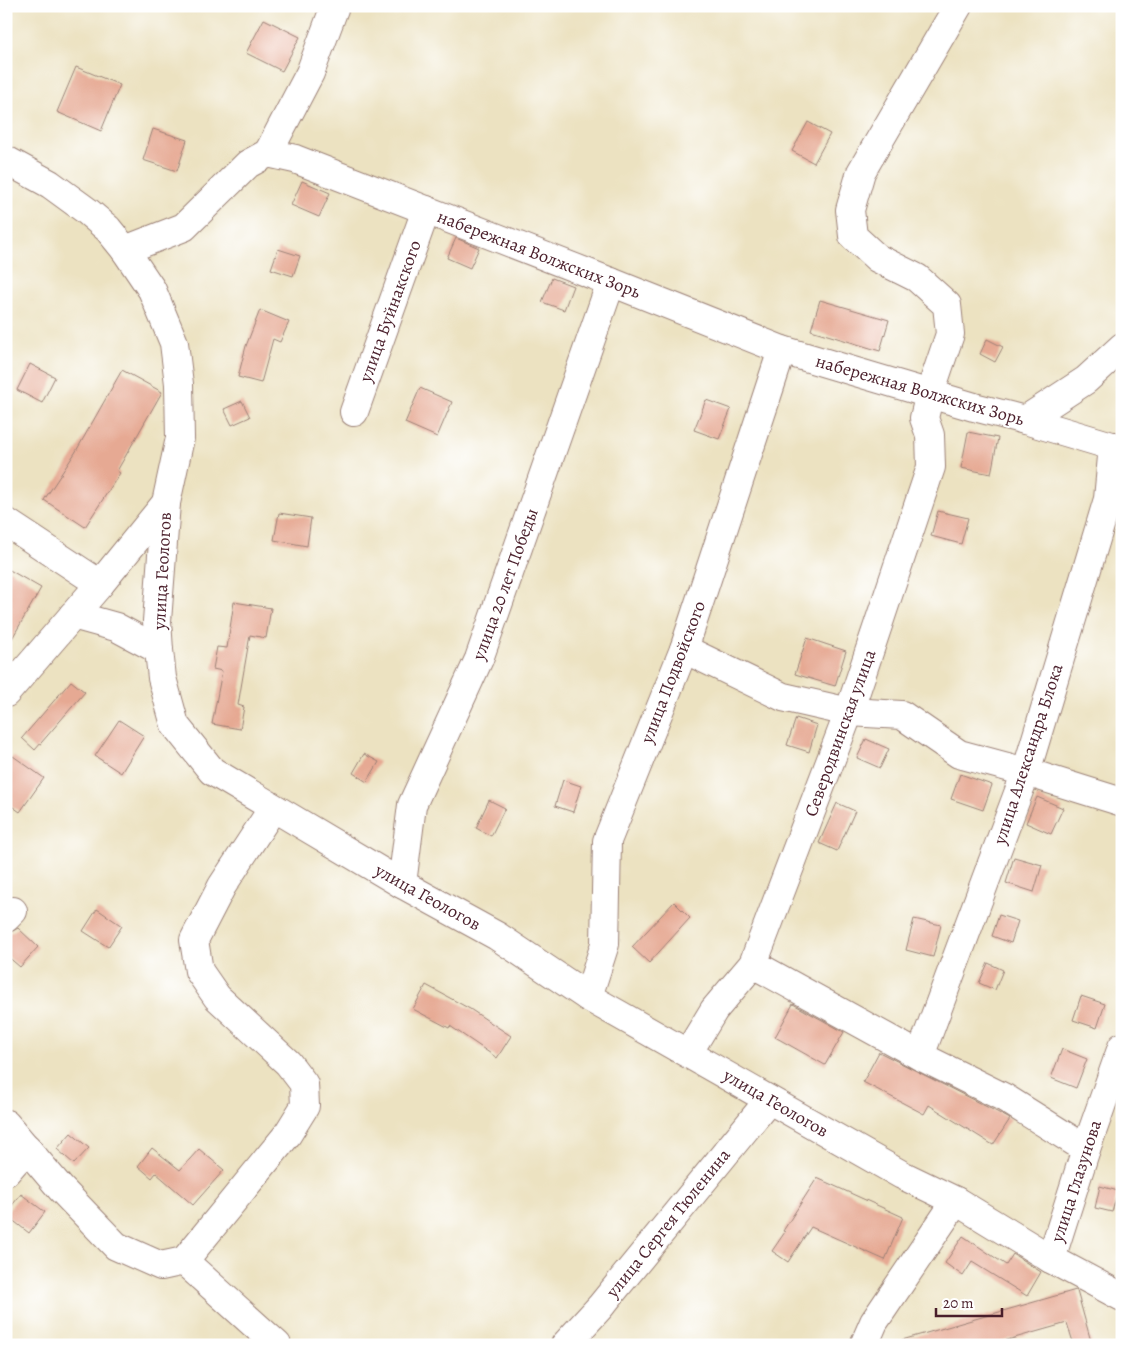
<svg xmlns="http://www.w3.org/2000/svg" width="1128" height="1351" font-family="Alegreya,serif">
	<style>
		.building { fill: #e6a993 }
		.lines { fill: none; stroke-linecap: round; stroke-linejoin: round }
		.minor-casing { stroke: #9b8076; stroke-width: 30 }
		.minor { stroke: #fff; stroke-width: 28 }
		.labels { text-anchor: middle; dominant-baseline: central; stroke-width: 4; stroke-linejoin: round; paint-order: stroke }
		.street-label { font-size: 18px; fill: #4a1f2b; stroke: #fff }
	</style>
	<rect width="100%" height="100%" fill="#fff"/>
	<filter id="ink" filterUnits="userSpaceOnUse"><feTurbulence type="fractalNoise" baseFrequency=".02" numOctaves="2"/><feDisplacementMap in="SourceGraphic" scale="10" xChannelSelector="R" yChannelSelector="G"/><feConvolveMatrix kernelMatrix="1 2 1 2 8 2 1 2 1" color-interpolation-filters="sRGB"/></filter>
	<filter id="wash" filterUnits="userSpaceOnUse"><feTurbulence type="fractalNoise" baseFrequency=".0096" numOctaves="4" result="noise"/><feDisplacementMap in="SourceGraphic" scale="20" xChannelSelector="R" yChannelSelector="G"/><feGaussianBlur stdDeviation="1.12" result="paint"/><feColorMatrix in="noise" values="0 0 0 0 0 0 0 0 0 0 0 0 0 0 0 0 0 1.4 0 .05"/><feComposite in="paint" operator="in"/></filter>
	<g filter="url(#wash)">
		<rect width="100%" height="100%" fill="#ece2c1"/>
		<g id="blocks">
			<!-- building -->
			<g class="building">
				<path d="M264,19L300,37L282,71L246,53Z"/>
				<path d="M76,67L120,85L101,131L57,112Z"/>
				<path d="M808,122L830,134L814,163L792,151Z"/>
				<path d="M153,129L187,140L177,171L143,160Z"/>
				<path d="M302,181L330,193L319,217L291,205Z"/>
				<path d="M456,238L479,248L470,268L447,258Z"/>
				<path d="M278,249L300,256L293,276L271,269Z"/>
				<path d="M552,278L573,286L564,310L542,302Z"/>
				<path d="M820,300L889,320L880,351L811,330Z"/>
				<path d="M260,310L289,322L280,342L273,339L261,383L238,377L246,346Z"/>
				<path d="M987,339L1003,347L995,362L980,354Z"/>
				<path d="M30,364L55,377L42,403L17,390Z"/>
				<path d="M122,370L162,392L117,471L120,473L85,527L44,500L75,453Z"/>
				<path d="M420,388L452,402L437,437L405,423Z"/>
				<path d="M706,400L731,409L719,439L694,430Z"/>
				<path d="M242,401L250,417L232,425L224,409Z"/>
				<path d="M968,432L998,438L991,474L961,468Z"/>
				<path d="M938,511L968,518L961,544L931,536Z"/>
				<path d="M279,513L311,518L307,546L274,540Z"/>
				<path d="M6,568L41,588L6,649Z"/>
				<path d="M234,602L271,608L266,638L250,635L238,705L244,707L240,729L212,724L222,671L213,669L217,647L227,648Z"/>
				<path d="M807,638L846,651L835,686L795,674Z"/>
				<path d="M71,681L85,692L35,750L22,738Z"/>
				<path d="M796,718L817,725L809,752L787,745Z"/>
				<path d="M119,720L144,736L121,773L95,756Z"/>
				<path d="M866,739L889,749L880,768L857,758Z"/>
				<path d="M364,754L379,762L367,782L353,773Z"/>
				<path d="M13,756L44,778L20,812L6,802V765Z"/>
				<path d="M960,774L992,785L983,810L951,799Z"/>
				<path d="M563,780L581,786L573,812L555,806Z"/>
				<path d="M1037,797L1063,808L1051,834L1026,823Z"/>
				<path d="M489,800L505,808L491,836L476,828Z"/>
				<path d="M837,803L855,811L837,851L819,843Z"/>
				<path d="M1014,857L1042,865L1034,892L1006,883Z"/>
				<path d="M674,902L690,918L649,963L632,947Z"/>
				<path d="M97,909L122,926L108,947L83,931Z"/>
				<path d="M999,915L1018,921L1011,943L992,936Z"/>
				<path d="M914,919L941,925L933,957L906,950Z"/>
				<path d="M18,928L38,947L20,967L6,955V935Z"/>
				<path d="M988,963L1003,970L995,990L979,983Z"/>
				<path d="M426,985L470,1009L511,1036L497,1058L450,1026L449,1028L413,1009Z"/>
				<path d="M1081,996L1105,1004L1097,1028L1073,1020Z"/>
				<path d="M793,1004L844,1032L825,1065L775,1037Z"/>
				<path d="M1062,1049L1087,1059L1076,1088L1051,1078Z"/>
				<path d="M879,1052L997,1112L1010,1119L993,1145L929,1105L924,1114L863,1082Z"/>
				<path d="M71,1133L89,1148L74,1164L57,1149Z"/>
				<path d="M152,1148L180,1170L199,1149L224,1170L193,1205L156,1173L152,1178L138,1166Z"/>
				<path d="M817,1178L903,1217L885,1260L811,1227L788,1262L772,1251L785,1232L783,1231Z"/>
				<path d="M1100,1186L1118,1191L1112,1212L1095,1208Z"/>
				<path d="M21,1194L45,1212L29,1233L6,1215V1213Z"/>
				<path d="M963,1236L1006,1265L1013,1254L1041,1272L1027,1296L972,1262L963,1276L945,1263Z"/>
				<path d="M1076,1290L1077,1291L1092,1345H1074L1067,1323L990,1345H903L902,1340Z"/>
			</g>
		</g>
	</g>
	<g filter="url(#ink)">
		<use href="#blocks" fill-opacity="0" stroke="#9b8076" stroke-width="1"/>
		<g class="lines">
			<defs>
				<g id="minor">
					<path d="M268,153L310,73L335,6"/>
					<path d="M6,160L50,184L87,211L108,229L125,250L152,290L174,343L179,384L180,438L166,503L157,621L159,650L162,678L175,725L212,771L402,884L497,936L588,997L902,1175L956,1201L1051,1259L1122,1297"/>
					<path d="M125,250L184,227L248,164L268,153L295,159L611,282L782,350L974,407L1025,420L1122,449"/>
					<path d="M354,412L426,210"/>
					<path d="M1025,420L1086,380L1122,347"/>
					<path d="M6,522L100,584"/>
					<path d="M73,615L116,627L159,650"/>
					<path d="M684,649L783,697L849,712L902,715L959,754L1026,772L1122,802"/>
					<path d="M6,693L100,584L166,503"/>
					<path d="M402,884L412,805L479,659L611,282"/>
					<path d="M6,918L13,911"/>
					<path d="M753,964L920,1056L1005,1098L1086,1149"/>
					<path d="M588,997L605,944L607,841L684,649L782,350"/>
					<path d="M688,1053L714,1010L753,964L849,712L931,467L930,435L924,418L930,393L950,334L947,305L917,278L877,258L853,236L850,210L861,172L958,6"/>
					<path d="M920,1056L1026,772L1108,499L1113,446"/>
					<path d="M6,1124L61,1189L116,1246L161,1266L184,1261L277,1345"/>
					<path d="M6,1172L27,1148"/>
					<path d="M1051,1259L1086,1149L1122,1047"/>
					<path d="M184,1261L287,1135L305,1106L304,1084L288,1063L217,997L199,971L194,940L222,886L273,808"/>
					<path d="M565,1345L600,1307L769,1100"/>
					<path d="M864,1345L874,1322L956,1201"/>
				</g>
			</defs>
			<!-- minor casing -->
			<use href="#minor" class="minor-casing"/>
			<!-- minor -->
			<use href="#minor" class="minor"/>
		</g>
	</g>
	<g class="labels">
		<!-- street labels -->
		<g class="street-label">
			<text transform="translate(539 254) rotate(21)">набережная Волжских Зорь</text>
			<text transform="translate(390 311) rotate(-70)">улица Буйнакского</text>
			<text transform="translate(920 390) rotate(16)">набережная Волжских Зорь</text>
			<text transform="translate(162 571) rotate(-87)">улица Геологов</text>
			<text transform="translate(505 584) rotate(-70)">улица 20 лет Победы</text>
			<text transform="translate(673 672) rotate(-69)">улица Подвойского</text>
			<text transform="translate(840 733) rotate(-70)">Северодвинская улица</text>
			<text transform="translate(1028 754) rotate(-72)">улица Александра Блока</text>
			<text transform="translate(428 897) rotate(29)">улица Геологов</text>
			<text transform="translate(776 1103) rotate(30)">улица Геологов</text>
			<text transform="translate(1076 1181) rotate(-72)">улица Глазунова</text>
			<text transform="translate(668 1223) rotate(-51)">улица Сергея Тюленина</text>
		</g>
	</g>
	<!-- margin -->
	<rect width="1128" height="1351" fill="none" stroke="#fff" stroke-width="25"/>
	<!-- scale -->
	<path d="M936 1308v8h66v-8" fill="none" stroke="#4a1f2b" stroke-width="2.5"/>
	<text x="943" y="1308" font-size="15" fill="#4a1f2b" stroke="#ffffff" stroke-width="4" paint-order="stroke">20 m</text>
</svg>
